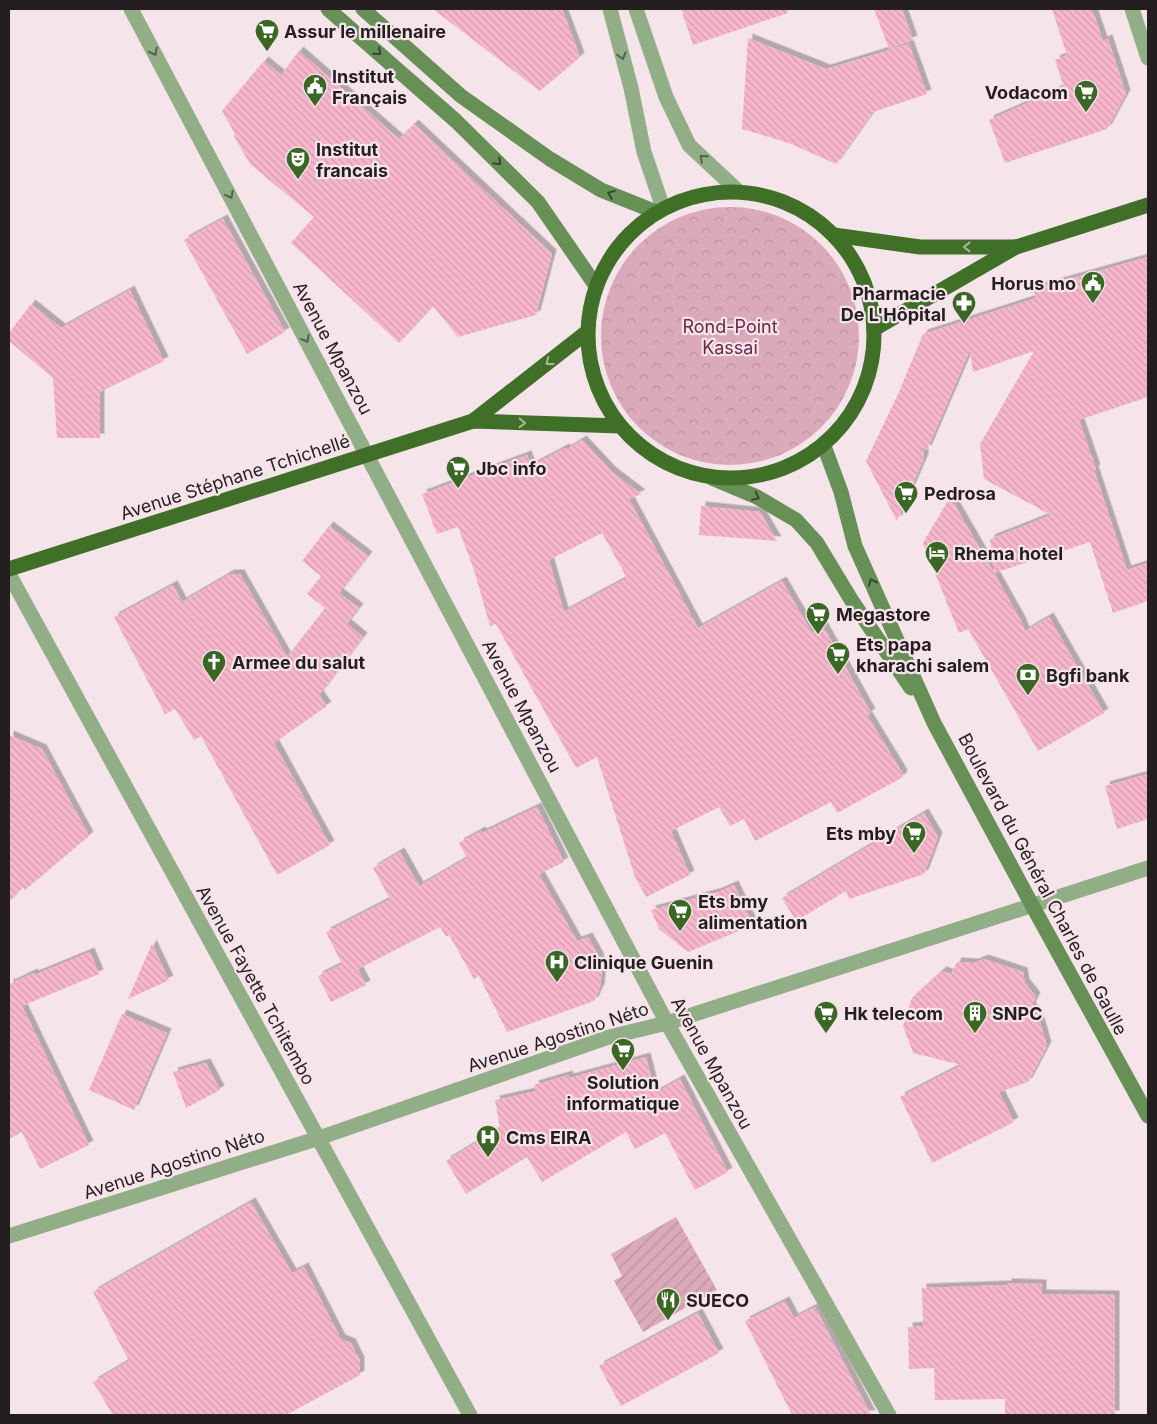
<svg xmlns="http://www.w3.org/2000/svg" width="1157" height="1424" font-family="Inter,sans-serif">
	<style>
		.park { fill: url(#park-crowns) }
		.garden { fill: url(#garden-furrows) }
		.building { fill: url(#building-back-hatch); fill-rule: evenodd; filter: url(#shadow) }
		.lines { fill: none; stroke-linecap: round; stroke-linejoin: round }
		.minor { stroke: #92ae87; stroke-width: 15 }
		.tertiary { stroke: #92ae87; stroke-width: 15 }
		.secondary { stroke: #679056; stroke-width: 15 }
		.trunk { stroke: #407028; stroke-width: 15 }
		.oneway { stroke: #565f4e }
		.oneway2 { stroke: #3c4633 }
		.oneway3 { stroke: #adb69c }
		.labels { text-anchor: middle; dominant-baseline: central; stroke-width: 4.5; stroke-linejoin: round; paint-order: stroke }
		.poi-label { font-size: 18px; font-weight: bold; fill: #251e20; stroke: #f5e4e9; text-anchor: start }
		.park-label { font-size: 18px; fill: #6f2545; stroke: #f5e4e9 }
		.street-label { font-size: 18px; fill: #251e20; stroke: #f5e4e9 }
	</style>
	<defs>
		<pattern id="park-crowns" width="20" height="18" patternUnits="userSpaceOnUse" patternTransform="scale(1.25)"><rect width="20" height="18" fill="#daaaba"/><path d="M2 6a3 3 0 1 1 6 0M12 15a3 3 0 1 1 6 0" fill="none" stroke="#bb92a0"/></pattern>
		<pattern id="garden-furrows" width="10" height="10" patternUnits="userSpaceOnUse" patternTransform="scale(1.25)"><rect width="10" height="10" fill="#daaaba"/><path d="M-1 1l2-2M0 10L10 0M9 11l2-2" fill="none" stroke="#bb92a0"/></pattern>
		<pattern id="building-back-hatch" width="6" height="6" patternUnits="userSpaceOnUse" patternTransform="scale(1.25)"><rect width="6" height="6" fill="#f7b6cc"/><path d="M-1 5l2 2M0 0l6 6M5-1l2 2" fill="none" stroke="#d49caf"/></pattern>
		<filter id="shadow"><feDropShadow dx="4.5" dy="-4.5" stdDeviation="0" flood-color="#0004"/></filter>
	</defs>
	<rect width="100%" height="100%" fill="#f5e4e9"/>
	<!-- park -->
	<circle class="park" cx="730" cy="336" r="129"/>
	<!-- garden -->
	<path class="garden" d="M676,1217L717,1290L643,1332L614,1281L622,1276L611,1254Z"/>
	<!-- building -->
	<g class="building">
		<path d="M433,9H562L580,57L540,91Z"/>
		<path d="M681,9H787L788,13L693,45Z"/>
		<path d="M874,9H902L913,40L889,49Z"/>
		<path d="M1052,9H1092L1103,41L1108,39L1126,94L1107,129L1005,163L989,120L1064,87L1055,60L1067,55Z"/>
		<path d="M748,38L826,69L909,44L927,94L873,112L836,164L789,143L742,129Z"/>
		<path d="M299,51L399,139L414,124L552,254L536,315L458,337L433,306L399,343L291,243L314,217L250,164L234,136L235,134L222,111L264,61L281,75Z"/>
		<path d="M223,219L285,332L247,354L184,240Z"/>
		<path d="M1148,257V397L1079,420L1096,469L1094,470L1127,570L1148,563V601L1113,613L1090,542L994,573L1021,621L1025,631L1049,617L1104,713L1038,751L968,629L959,633L923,543L950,497L994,573L990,539L1051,515L984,479L980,444L1034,351L973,372L970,350L927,450L921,447L924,452V458L897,521L866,461L899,392L923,334L1036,298L1033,289Z"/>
		<path d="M130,290L164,361L100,392V438H57L53,378L9,341V333L31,304L61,328Z"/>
		<path d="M582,440L612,472L641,494L629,499L698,628L782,581L812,633L823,626L871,713L867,715L903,774L902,775L903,777L837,813L831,802L755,841L744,819L730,826L719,807L671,831L690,875L646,897L635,877L597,757L576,768L496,624L490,626L474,570L458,527L437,534L422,494L527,455L531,466L565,448L566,450ZM602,533L627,578L564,612L549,560Z"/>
		<path d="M701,506L760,512L777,541L699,535Z"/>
		<path d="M329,526L368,556L339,593L359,608L347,624L363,637L319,695L327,706L274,743L330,845L277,875L201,736L194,740L175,709L165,714L114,617L173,585L182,602L230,574H240L287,657L325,608L307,594L321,576L302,561Z"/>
		<path d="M9,735L42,749L89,836L25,890L23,887L9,902Z"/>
		<path d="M1148,774V819L1117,829L1105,786Z"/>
		<path d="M537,807L564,862L539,874L577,941L588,937L599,957L602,970L600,988L594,1001L507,1032L479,976L474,979L449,935L446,937L440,927L358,969L366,985L331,1002L318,976L342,964L326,932L390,899L373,868L400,852L419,886L467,858L459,843L481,831L482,833Z"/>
		<path d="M924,813L938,837L924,874L849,899L846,891L796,921L782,898Z"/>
		<path d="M734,885L753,925L688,952L659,929L651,910L718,892Z"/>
		<path d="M152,944L169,980L128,999Z"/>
		<path d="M90,952L99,974L22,1006L89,1145L40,1169L22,1132L9,1139V980L10,984L33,973L34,975Z"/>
		<path d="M984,959L1023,972L1025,983L1036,997L1031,1007L1037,1012L1047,1046L1028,1082L999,1092L1014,1122L932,1163L900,1097L962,1065L913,1053L903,1026L912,998L942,971L951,974L957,962L974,963Z"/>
		<path d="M122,1014L167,1033L134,1110L89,1090Z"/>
		<path d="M646,1057L655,1093L680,1079L728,1172L695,1190L665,1133L635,1149L626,1132L542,1182L527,1157L466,1194L446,1161L500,1128L495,1100L536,1091L534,1085L568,1075L569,1078Z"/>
		<path d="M206,1063L220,1090L186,1108L173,1072Z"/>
		<path d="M251,1202L292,1273L304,1267L341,1339L351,1343L360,1361V1375L286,1415H113L93,1382L129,1361L93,1292Z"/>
		<path d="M1007,1283L1042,1284V1294L1115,1295V1415H1005V1399L935,1400L934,1368L909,1369L908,1327L923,1326L922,1288L1007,1285Z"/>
		<path d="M785,1301L794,1318L815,1307L871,1415H792L745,1321Z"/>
		<path d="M698,1313L719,1353L621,1406L599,1366Z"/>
	</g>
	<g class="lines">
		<!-- minor -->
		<g class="minor">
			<path d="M131,9L667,1023L889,1415"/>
			<path d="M610,9L631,88L644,152L663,208"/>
			<path d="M636,9L666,97L689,145L738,191"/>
			<path d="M1132,9L1148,58"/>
			<path d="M9,1236L319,1138L609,1037L667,1023L1148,868"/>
		</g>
		<!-- tertiary -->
		<path class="tertiary" d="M9,574L470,1415"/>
		<!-- secondary -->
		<g class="secondary">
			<path d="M328,9L456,121L538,202L596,286"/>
			<path d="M363,9L461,96L550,159L601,190L656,212"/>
			<path d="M824,446L841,492L855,546L934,723L1032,905L1148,1116"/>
			<path d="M712,478L757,497L796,520L817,543L852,601L911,688"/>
		</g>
		<!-- trunk -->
		<g class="trunk">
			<circle cx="731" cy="335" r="143"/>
			<path d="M834,235L920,247H1015"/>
			<path d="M874,329L1016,247L1148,205"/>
			<path d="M473,421L587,332"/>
			<path d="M9,569L473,421L620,426"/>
		</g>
	</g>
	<!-- one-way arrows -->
	<defs><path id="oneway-chevron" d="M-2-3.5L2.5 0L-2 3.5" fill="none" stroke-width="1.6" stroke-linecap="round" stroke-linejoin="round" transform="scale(1.25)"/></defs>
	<g class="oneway">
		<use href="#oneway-chevron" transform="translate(154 52) rotate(62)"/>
		<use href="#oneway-chevron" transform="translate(622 56) rotate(75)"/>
		<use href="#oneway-chevron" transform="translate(703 158) rotate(-137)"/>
		<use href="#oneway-chevron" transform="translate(230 195) rotate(62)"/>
		<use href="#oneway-chevron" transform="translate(306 339) rotate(62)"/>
	</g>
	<g class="oneway2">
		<use href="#oneway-chevron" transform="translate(378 52) rotate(41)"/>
		<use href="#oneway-chevron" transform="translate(498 162) rotate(45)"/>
		<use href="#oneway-chevron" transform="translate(611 194) rotate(-158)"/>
		<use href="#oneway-chevron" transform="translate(756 497) rotate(26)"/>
		<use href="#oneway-chevron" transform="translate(872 582) rotate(-114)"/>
	</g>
	<g class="oneway3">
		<use href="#oneway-chevron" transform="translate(967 247) rotate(-180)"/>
		<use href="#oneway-chevron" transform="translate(549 362) rotate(142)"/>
		<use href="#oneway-chevron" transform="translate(522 423) rotate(2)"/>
	</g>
	<!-- icons -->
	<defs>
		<symbol id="supermarket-pin" viewBox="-11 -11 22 30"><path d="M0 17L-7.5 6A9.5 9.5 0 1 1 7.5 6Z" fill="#3b6725" stroke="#f5e4e9"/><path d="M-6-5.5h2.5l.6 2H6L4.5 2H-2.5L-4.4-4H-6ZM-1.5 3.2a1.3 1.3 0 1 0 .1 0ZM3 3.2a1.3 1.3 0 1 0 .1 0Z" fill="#fff"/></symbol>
		<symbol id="civic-pin" viewBox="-11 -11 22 30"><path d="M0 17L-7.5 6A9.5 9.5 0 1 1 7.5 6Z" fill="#3b6725" stroke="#f5e4e9"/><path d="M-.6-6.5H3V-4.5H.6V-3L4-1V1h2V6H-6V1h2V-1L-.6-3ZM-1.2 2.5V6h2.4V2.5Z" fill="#fff"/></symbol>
		<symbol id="theatre-pin" viewBox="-11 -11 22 30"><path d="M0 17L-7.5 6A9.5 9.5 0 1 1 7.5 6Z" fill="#3b6725" stroke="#f5e4e9"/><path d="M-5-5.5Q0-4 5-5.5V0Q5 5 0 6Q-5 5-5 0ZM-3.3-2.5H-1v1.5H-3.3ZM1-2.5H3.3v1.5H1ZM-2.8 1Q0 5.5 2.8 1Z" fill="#fff"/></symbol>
		<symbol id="pharmacy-pin" viewBox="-11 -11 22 30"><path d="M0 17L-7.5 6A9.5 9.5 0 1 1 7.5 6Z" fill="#3b6725" stroke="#f5e4e9"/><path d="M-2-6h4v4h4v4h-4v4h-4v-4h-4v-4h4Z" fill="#fff"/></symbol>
		<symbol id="hotel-pin" viewBox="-11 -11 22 30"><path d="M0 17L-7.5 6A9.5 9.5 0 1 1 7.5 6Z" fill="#3b6725" stroke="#f5e4e9"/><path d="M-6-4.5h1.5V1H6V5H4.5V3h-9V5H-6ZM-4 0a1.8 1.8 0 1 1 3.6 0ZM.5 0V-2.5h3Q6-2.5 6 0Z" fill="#fff"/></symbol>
		<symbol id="church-pin" viewBox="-11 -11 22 30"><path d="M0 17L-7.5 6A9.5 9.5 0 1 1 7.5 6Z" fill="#3b6725" stroke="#f5e4e9"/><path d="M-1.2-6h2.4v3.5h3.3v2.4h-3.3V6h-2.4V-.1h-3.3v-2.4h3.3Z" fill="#fff"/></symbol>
		<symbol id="bank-pin" viewBox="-11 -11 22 30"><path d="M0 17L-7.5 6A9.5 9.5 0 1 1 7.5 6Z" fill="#3b6725" stroke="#f5e4e9"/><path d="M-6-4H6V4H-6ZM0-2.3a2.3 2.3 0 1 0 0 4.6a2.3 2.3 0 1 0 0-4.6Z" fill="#fff"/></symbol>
		<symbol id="hospital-pin" viewBox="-11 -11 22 30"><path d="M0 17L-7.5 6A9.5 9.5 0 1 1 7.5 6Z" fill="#3b6725" stroke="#f5e4e9"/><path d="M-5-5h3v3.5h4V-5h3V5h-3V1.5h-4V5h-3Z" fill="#fff"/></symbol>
		<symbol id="building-pin" viewBox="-11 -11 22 30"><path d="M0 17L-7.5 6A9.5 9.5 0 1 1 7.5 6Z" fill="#3b6725" stroke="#f5e4e9"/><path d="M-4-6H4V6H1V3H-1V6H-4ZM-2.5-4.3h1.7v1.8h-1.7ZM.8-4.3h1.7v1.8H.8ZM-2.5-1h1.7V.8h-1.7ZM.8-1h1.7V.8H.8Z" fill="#fff"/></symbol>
		<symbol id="restaurant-pin" viewBox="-11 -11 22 30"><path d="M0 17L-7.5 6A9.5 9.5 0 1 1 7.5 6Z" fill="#3b6725" stroke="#f5e4e9"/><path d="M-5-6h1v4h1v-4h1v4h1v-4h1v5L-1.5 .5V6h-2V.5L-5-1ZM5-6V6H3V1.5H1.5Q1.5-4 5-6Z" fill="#fff"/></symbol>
	</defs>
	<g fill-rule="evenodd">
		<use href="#supermarket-pin" x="253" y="17" width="28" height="38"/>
		<use href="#civic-pin" x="301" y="72" width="28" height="38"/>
		<use href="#supermarket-pin" x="1072" y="78" width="28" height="38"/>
		<use href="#theatre-pin" x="284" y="145" width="28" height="38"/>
		<use href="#civic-pin" x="1079" y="269" width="28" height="38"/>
		<use href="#pharmacy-pin" x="950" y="289" width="28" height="38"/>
		<use href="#supermarket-pin" x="444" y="454" width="28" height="38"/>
		<use href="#supermarket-pin" x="892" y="479" width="28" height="38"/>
		<use href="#hotel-pin" x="923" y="539" width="28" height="38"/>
		<use href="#supermarket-pin" x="804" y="600" width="28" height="38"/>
		<use href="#supermarket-pin" x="824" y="640" width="28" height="38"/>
		<use href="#church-pin" x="200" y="648" width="28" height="38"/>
		<use href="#bank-pin" x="1014" y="661" width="28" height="38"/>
		<use href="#supermarket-pin" x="900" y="819" width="28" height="38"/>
		<use href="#supermarket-pin" x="666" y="897" width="28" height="38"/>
		<use href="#hospital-pin" x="543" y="948" width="28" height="38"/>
		<use href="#supermarket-pin" x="812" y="999" width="28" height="38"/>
		<use href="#building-pin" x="961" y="999" width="28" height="38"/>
		<use href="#supermarket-pin" x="609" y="1036" width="28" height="38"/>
		<use href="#hospital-pin" x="474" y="1123" width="28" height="38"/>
		<use href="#restaurant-pin" x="654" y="1286" width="28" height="38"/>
	</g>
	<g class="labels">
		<!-- poi labels -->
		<g class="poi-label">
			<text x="284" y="31">Assur le millenaire</text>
			<text x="332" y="76">Institut<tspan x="332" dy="21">Français</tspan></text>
			<text x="1068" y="92" text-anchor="end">Vodacom</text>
			<text x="316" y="149">Institut<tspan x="316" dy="21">francais</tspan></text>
			<text x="1076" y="283" text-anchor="end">Horus mo</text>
			<text x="946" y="293" text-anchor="end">Pharmacie<tspan x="946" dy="21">De L'Hôpital</tspan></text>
			<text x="476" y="468">Jbc info</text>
			<text x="924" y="493">Pedrosa</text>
			<text x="954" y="553">Rhema hotel</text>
			<text x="836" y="614">Megastore</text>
			<text x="856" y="644">Ets papa<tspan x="856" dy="21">kharachi salem</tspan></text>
			<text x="232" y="662">Armee du salut</text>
			<text x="1046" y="675">Bgfi bank</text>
			<text x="896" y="833" text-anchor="end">Ets mby</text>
			<text x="698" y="901">Ets bmy<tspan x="698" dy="21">alimentation</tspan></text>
			<text x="574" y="962">Clinique Guenin</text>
			<text x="844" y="1013">Hk telecom</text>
			<text x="992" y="1013">SNPC</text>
			<text x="623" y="1082" text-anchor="middle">Solution<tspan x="623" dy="21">informatique</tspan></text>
			<text x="506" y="1137">Cms EIRA</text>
			<text x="686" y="1300">SUECO</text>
		</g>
		<!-- park labels -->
		<g class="park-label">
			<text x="730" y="326">Rond-Point<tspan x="730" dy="21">Kassai</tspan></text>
		</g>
		<!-- street labels -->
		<g class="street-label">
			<text transform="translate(333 348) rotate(62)">Avenue Mpanzou</text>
			<text transform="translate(235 477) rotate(-18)">Avenue Stéphane Tchichellé</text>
			<text transform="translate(522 706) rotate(62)">Avenue Mpanzou</text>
			<text transform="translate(1043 884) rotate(62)">Boulevard du Général Charles de Gaulle</text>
			<text transform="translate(256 985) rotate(61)">Avenue Fayette Tchitembo</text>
			<text transform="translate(558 1037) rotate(-18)">Avenue Agostino Néto</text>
			<text transform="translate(712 1063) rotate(61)">Avenue Mpanzou</text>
			<text transform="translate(174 1164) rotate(-18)">Avenue Agostino Néto</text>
		</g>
	</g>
	<!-- border -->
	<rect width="1157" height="1424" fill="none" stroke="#251e20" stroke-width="20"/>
</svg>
